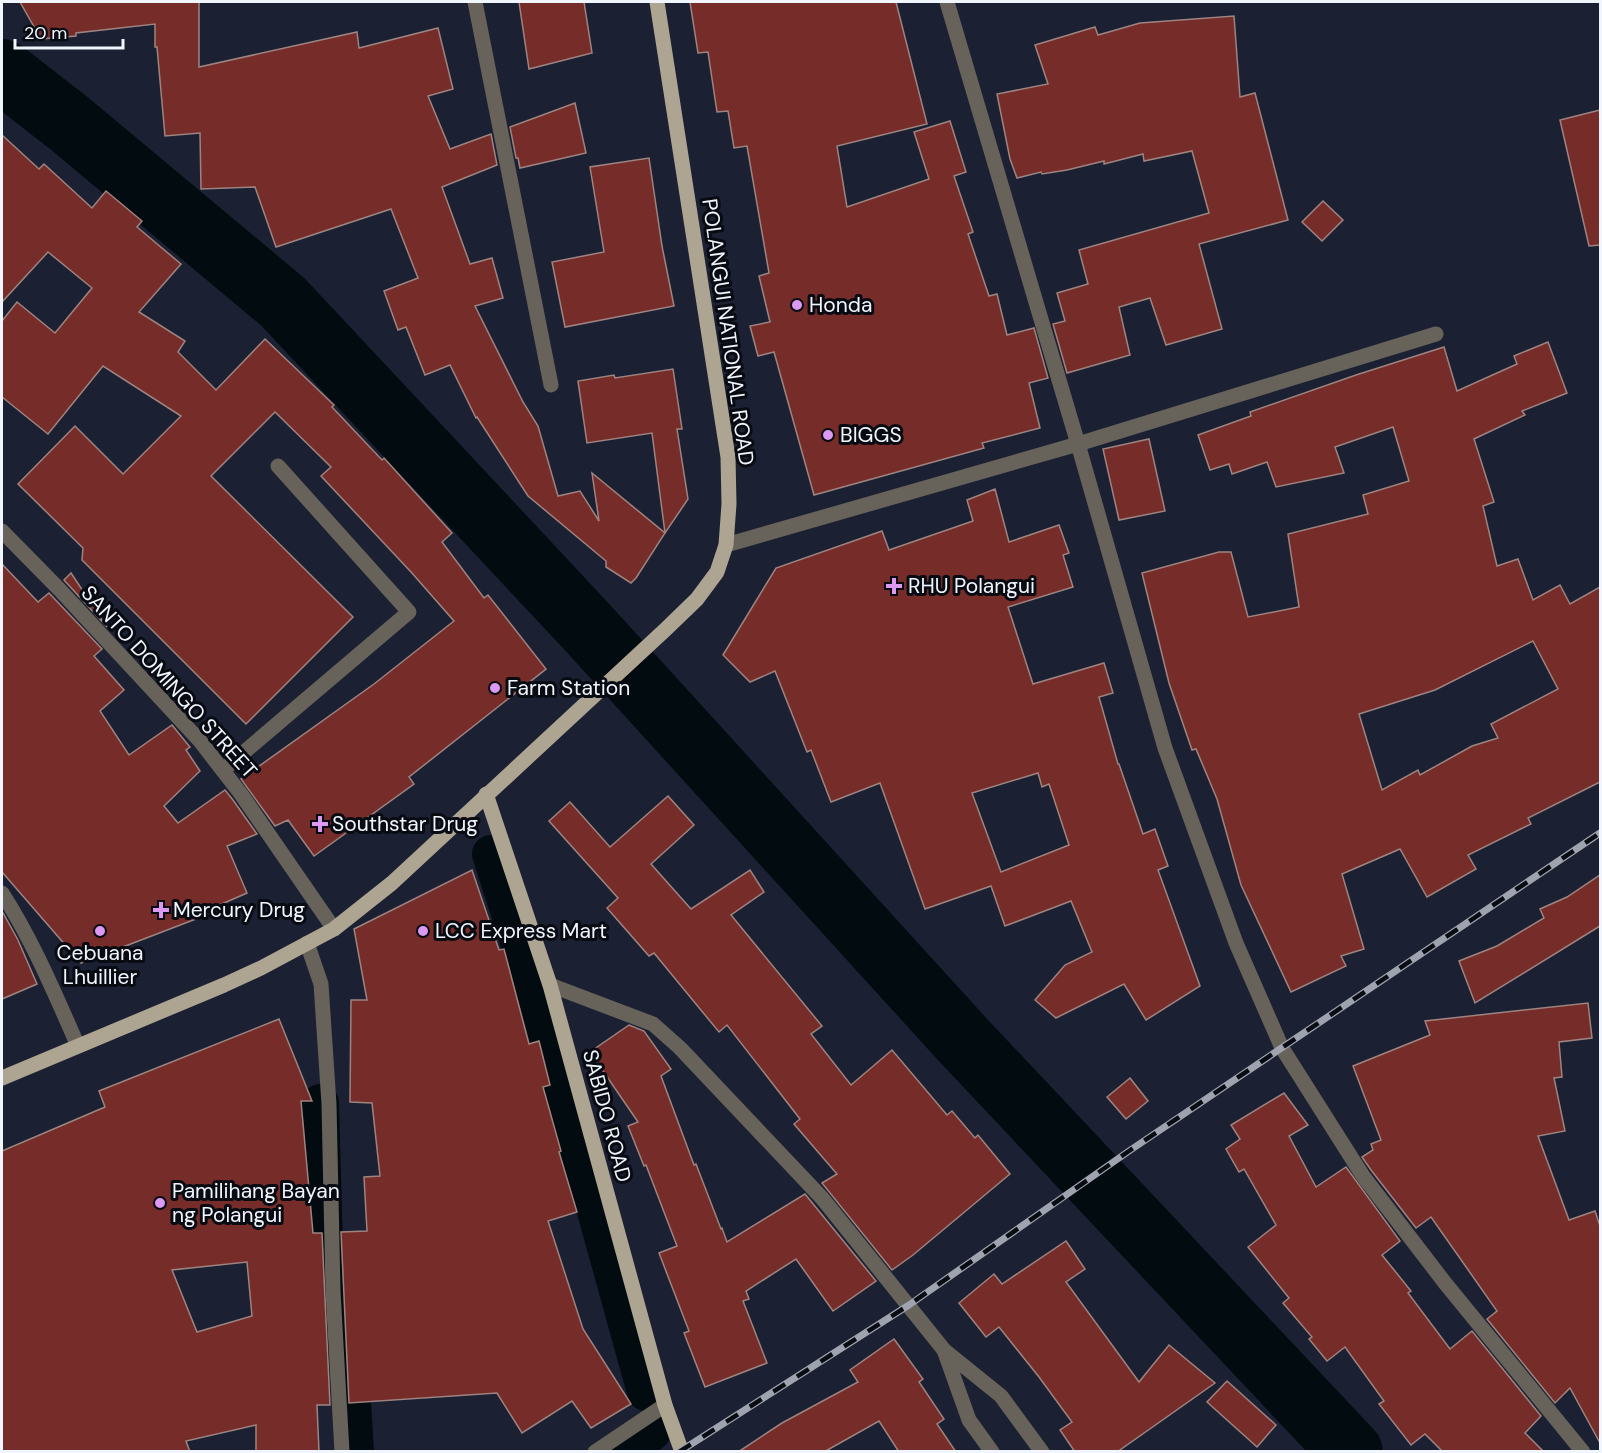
<svg xmlns="http://www.w3.org/2000/svg" width="1602" height="1453" font-family="'DM Sans',sans-serif">
	<style>
		.lines { fill: none; stroke-linecap: round; stroke-linejoin: round }
		.canal { stroke: #020b10; stroke-width: 38 }
		.river { stroke: #020b10; stroke-width: 64 }
		.building { fill: #762c29; stroke: #9e8481; stroke-width: 1.5; fill-rule: evenodd }
		.minor { stroke: #67625a; stroke-width: 15 }
		.major { stroke: #aea492; stroke-width: 15 }
		.rail-casing { stroke: #9ea3af; stroke-width: 7 }
		.rail { stroke: #080b12; stroke-width: 4.5; stroke-dasharray: 14; stroke-linecap: butt }
		.poi-dot { fill: #dc99f4; stroke: #080b12; stroke-width: 2 }
		.labels { text-anchor: middle; dominant-baseline: central; stroke-width: 6; stroke-linejoin: round; paint-order: stroke }
		.poi-label { font-size: 21px; fill: #f1f5fe; stroke: #080b12; text-anchor: start }
		.street-label { font-size: 21px; fill: #f1f5fe; stroke: #080b12 }
	</style>
	<rect width="100%" height="100%" fill="#1b2132"/>
	<g class="lines">
		<!-- canal -->
		<g class="canal">
			<path d="M491,854L536,994L646,1392"/>
			<path d="M320,1103L325,1285L329,1341"/>
			<path d="M349,1350L355,1452"/>
			<path d="M622,1452L652,1432"/>
		</g>
		<!-- river -->
		<path class="river" d="M2,71L70,124L283,302L587,627L963,1040L1351,1452"/>
	</g>
	<!-- building -->
	<g class="building">
		<path d="M20,2H199V67L357,32L359,48L438,28L453,89L428,96L450,149L491,134L497,165L442,187L470,264L492,258L503,298L475,306L523,402L538,426L558,496L580,491L599,521L592,473L665,533L636,578L631,583L606,567V561L528,496L477,417L476,418L450,365L425,375L406,327L398,330L384,291L418,278L391,209L276,247L255,187L201,189L200,133L165,136L157,47H155V24L76,33V36L41,39Z"/>
		<path d="M519,2H584L592,53L529,69Z"/>
		<path d="M690,2H896L927,124L837,146L847,207L929,179L914,132L950,121L966,172L954,176L973,232L968,234L989,296L997,294L1007,335L1034,328L1048,378L1029,383L1040,428L982,443L984,448L814,495L774,352L758,356L750,326L770,322L759,276L769,273L747,146L734,148L728,111L717,112L708,52L698,53Z"/>
		<path d="M1234,16L1240,97L1255,93L1288,220L1199,244L1222,329L1166,345L1150,298L1119,307L1130,355L1067,373L1053,324L1065,321L1057,293L1088,284L1079,250L1209,213L1192,151L1144,161L1143,154L1104,164V161L1067,170L1042,174L1041,172L1017,178L1010,159L997,94L1048,84L1035,45L1095,27L1098,35L1140,23Z"/>
		<path d="M575,103L586,153L520,168L518,158H516L510,127Z"/>
		<path d="M1600,110V245L1589,246L1560,120Z"/>
		<path d="M2,135L39,169L44,164L92,208L106,191L142,221L137,227L181,264L139,312L185,341L178,352L216,390L265,339L334,405L332,407L382,460L384,458L452,533L442,542L484,598L488,595L546,669L409,777L414,784L314,856L288,820L275,826L241,779L374,684L454,621L411,572L321,476L331,467L275,412L211,476L353,617L246,724L82,560L83,548L18,484L75,426L123,474L181,416L103,366L48,434L2,397V321L17,302L55,333L92,288L48,252L2,302Z"/>
		<path d="M649,158L662,246L674,306L565,327L552,262L604,252L590,167Z"/>
		<path d="M1323,201L1343,220L1322,241L1302,222Z"/>
		<path d="M1548,342L1567,393L1522,411L1525,415L1474,439L1494,502L1483,506L1497,566L1518,559L1533,600L1560,585L1570,604L1600,587V782L1528,818L1531,824L1468,855L1476,869L1427,897L1400,849L1342,874L1364,949L1341,956L1346,966L1291,992L1241,885L1217,799L1196,749L1192,750L1169,683L1142,573L1219,552H1231L1248,617L1299,607L1288,534L1368,514L1363,495L1409,481L1393,427L1335,447L1344,473L1276,487L1267,462L1232,474L1229,464L1210,470L1198,435L1251,416L1250,412L1356,375L1444,347L1457,391L1517,364L1514,356ZM1533,641L1558,689L1491,724L1498,738L1472,746L1420,775L1418,770L1382,790L1359,714L1435,690Z"/>
		<path d="M673,369L682,429H677L688,499L665,533L652,433L587,443L578,381L614,375L615,378Z"/>
		<path d="M1149,439L1165,511L1119,520L1103,449Z"/>
		<path d="M995,489L1009,542L1059,525L1069,553L1063,555L1073,587L1008,607L1033,684L1104,663L1113,693L1099,697L1118,764H1119L1143,834L1155,829L1168,866L1158,870L1200,986L1146,1020L1124,984L1056,1018L1035,1000L1065,965L1092,952L1071,901L1005,926L991,886L925,909L880,783L831,802L811,750L807,752L775,671L750,682L723,655L776,568L882,531L889,550L973,521L967,500ZM1038,773L1042,787L1049,784L1069,845L1001,872L972,793Z"/>
		<path d="M2,564L38,602L49,593L102,649L94,656L124,690L100,711L129,755L172,725L190,747L186,750L200,771L164,806L178,823L225,790L233,800L257,834L227,846L247,893L208,910L209,914L81,963L2,872Z"/>
		<path d="M71,573L107,627L64,580Z"/>
		<path d="M668,796L694,825L651,864L691,909L750,870L764,892L731,915L822,1026L811,1034L851,1085L892,1050L947,1115L952,1111L975,1138L978,1135L1010,1174L913,1255L892,1270L822,1183L837,1174L794,1124L800,1119L727,1025L719,1032L654,953L649,956L607,908L618,898L549,821L570,802L610,847Z"/>
		<path d="M472,870L499,950L504,949L529,1044L539,1041L550,1085L543,1087L561,1151L559,1152L577,1212L548,1221L583,1329L631,1404L591,1428L572,1401L522,1433L497,1393L349,1403L341,1232L367,1231L364,1177L380,1176L372,1103L350,1102L351,1000H367L354,929Z"/>
		<path d="M1600,875V926L1475,1003L1459,961L1497,946L1544,918L1540,909L1567,897Z"/>
		<path d="M2,911L18,940L37,984L2,999Z"/>
		<path d="M1588,1003L1592,1038L1559,1042L1562,1077L1554,1078L1565,1131L1538,1136L1569,1220L1595,1211L1600,1226V1443L1570,1388L1555,1403L1487,1319L1497,1311L1431,1217L1416,1228L1371,1170L1362,1157L1373,1150L1371,1144L1381,1140L1353,1066L1430,1035L1425,1021Z"/>
		<path d="M279,1019L312,1101H301L313,1233H322L330,1405H317L319,1452H256V1425L186,1441L190,1452H2V1151L105,1107L99,1091ZM247,1262L252,1316L197,1332L172,1270Z"/>
		<path d="M629,1025L644,1031L671,1069L661,1076L694,1165L696,1164L721,1229L722,1228L727,1242L805,1194L876,1281L833,1311L796,1259L746,1291L749,1299L743,1301L767,1363L705,1387L684,1333L689,1331L659,1253L677,1246L646,1165L644,1166L628,1126L638,1122L590,1052Z"/>
		<path d="M1130,1078L1148,1101L1126,1119L1107,1097Z"/>
		<path d="M1284,1093L1308,1125L1289,1136L1316,1187L1346,1167L1400,1241L1382,1255L1411,1291L1408,1293L1450,1349L1472,1331L1541,1416L1525,1433L1544,1452H1443L1425,1434L1411,1445L1379,1404L1384,1401L1345,1347L1327,1361L1309,1339L1312,1337L1283,1303L1289,1298L1248,1247L1276,1225L1244,1169L1239,1172L1226,1149L1240,1139L1231,1125Z"/>
		<path d="M1066,1241L1085,1269L1066,1282L1139,1382L1169,1345L1215,1383L1117,1452H1075L1060,1430L1072,1422L1039,1377L999,1327L986,1337L959,1303L994,1274L1002,1284Z"/>
		<path d="M894,1339L923,1379L919,1382L944,1419L937,1424L956,1452H899L879,1421L824,1452H738L782,1423L858,1382L850,1370Z"/>
		<path d="M1227,1381L1276,1425L1257,1447L1207,1402Z"/>
	</g>
	<g class="lines">
		<!-- minor -->
		<g class="minor">
			<path d="M475,2L551,385"/>
			<path d="M947,2L1078,444L1165,748L1236,943L1282,1048L1363,1176L1445,1283L1583,1452"/>
			<path d="M2,531L59,589L200,741L241,794L334,929"/>
			<path d="M726,545L1078,444L1436,334"/>
			<path d="M223,770L409,612L278,466"/>
			<path d="M2,893C33,941 55,994 78,1046"/>
			<path d="M307,943L321,984L329,1104L333,1291L342,1452"/>
			<path d="M550,985L653,1024L680,1048L822,1198L944,1350L1001,1396L1042,1452"/>
			<path d="M944,1350L969,1420L992,1452"/>
			<path d="M595,1452L665,1405"/>
		</g>
		<!-- major -->
		<g class="major">
			<path d="M486,794L550,985L665,1405L682,1452"/>
			<path d="M2,1078L224,985L261,968L334,929L392,883L666,629L697,599L717,572L726,545L729,504L728,457L657,2"/>
		</g>
		<defs>
			<path id="rail" d="M679,1452L909,1305L1129,1151L1600,833"/>
		</defs>
		<!-- rail casing -->
		<use href="#rail" class="rail-casing"/>
		<!-- rail -->
		<use href="#rail" class="rail"/>
	</g>
	<!-- markers -->
	<g class="poi-dot">
		<circle cx="797" cy="305" r="6"/>
		<circle cx="828" cy="435" r="6"/>
		<path d="M891 577h6v6h6v6h-6v6h-6v-6h-6v-6h6z"/>
		<circle cx="495" cy="688" r="6"/>
		<path d="M317 815h6v6h6v6h-6v6h-6v-6h-6v-6h6z"/>
		<path d="M158 901h6v6h6v6h-6v6h-6v-6h-6v-6h6z"/>
		<circle cx="100" cy="931" r="6"/>
		<circle cx="423" cy="931" r="6"/>
		<circle cx="160" cy="1203" r="6"/>
	</g>
	<g class="labels">
		<!-- poi labels -->
		<g class="poi-label">
			<text x="809" y="305">Honda</text>
			<text x="840" y="435">BIGGS</text>
			<text x="908" y="586">RHU Polangui</text>
			<text x="507" y="688">Farm Station</text>
			<text x="332" y="824">Southstar Drug</text>
			<text x="173" y="910">Mercury Drug</text>
			<text x="435" y="931">LCC Express Mart</text>
			<text x="100" y="953" text-anchor="middle">Cebuana<tspan x="100" dy="24">Lhuillier</tspan></text>
			<text x="172" y="1191">Pamilihang Bayan<tspan x="172" dy="24">ng Polangui</tspan></text>
		</g>
		<!-- street labels -->
		<g class="street-label">
			<text transform="translate(728 332) rotate(82)">POLANGUI NATIONAL ROAD</text>
			<text transform="translate(169 682) rotate(48)">SANTO DOMINGO STREET</text>
			<text transform="translate(607 1116) rotate(75)">SABIDO ROAD</text>
		</g>
	</g>
	<!-- border -->
	<rect width="1602" height="1453" fill="none" stroke="#f1f5fe" stroke-width="6"/>
	<!-- scale -->
	<path d="M15 39v9h108v-9" fill="none" stroke="#f1f5fe" stroke-width="3"/>
	<text x="24" y="39" font-size="18" fill="#f1f5fe" stroke="#080b12" stroke-width="4.5" paint-order="stroke">20 m</text>
</svg>
